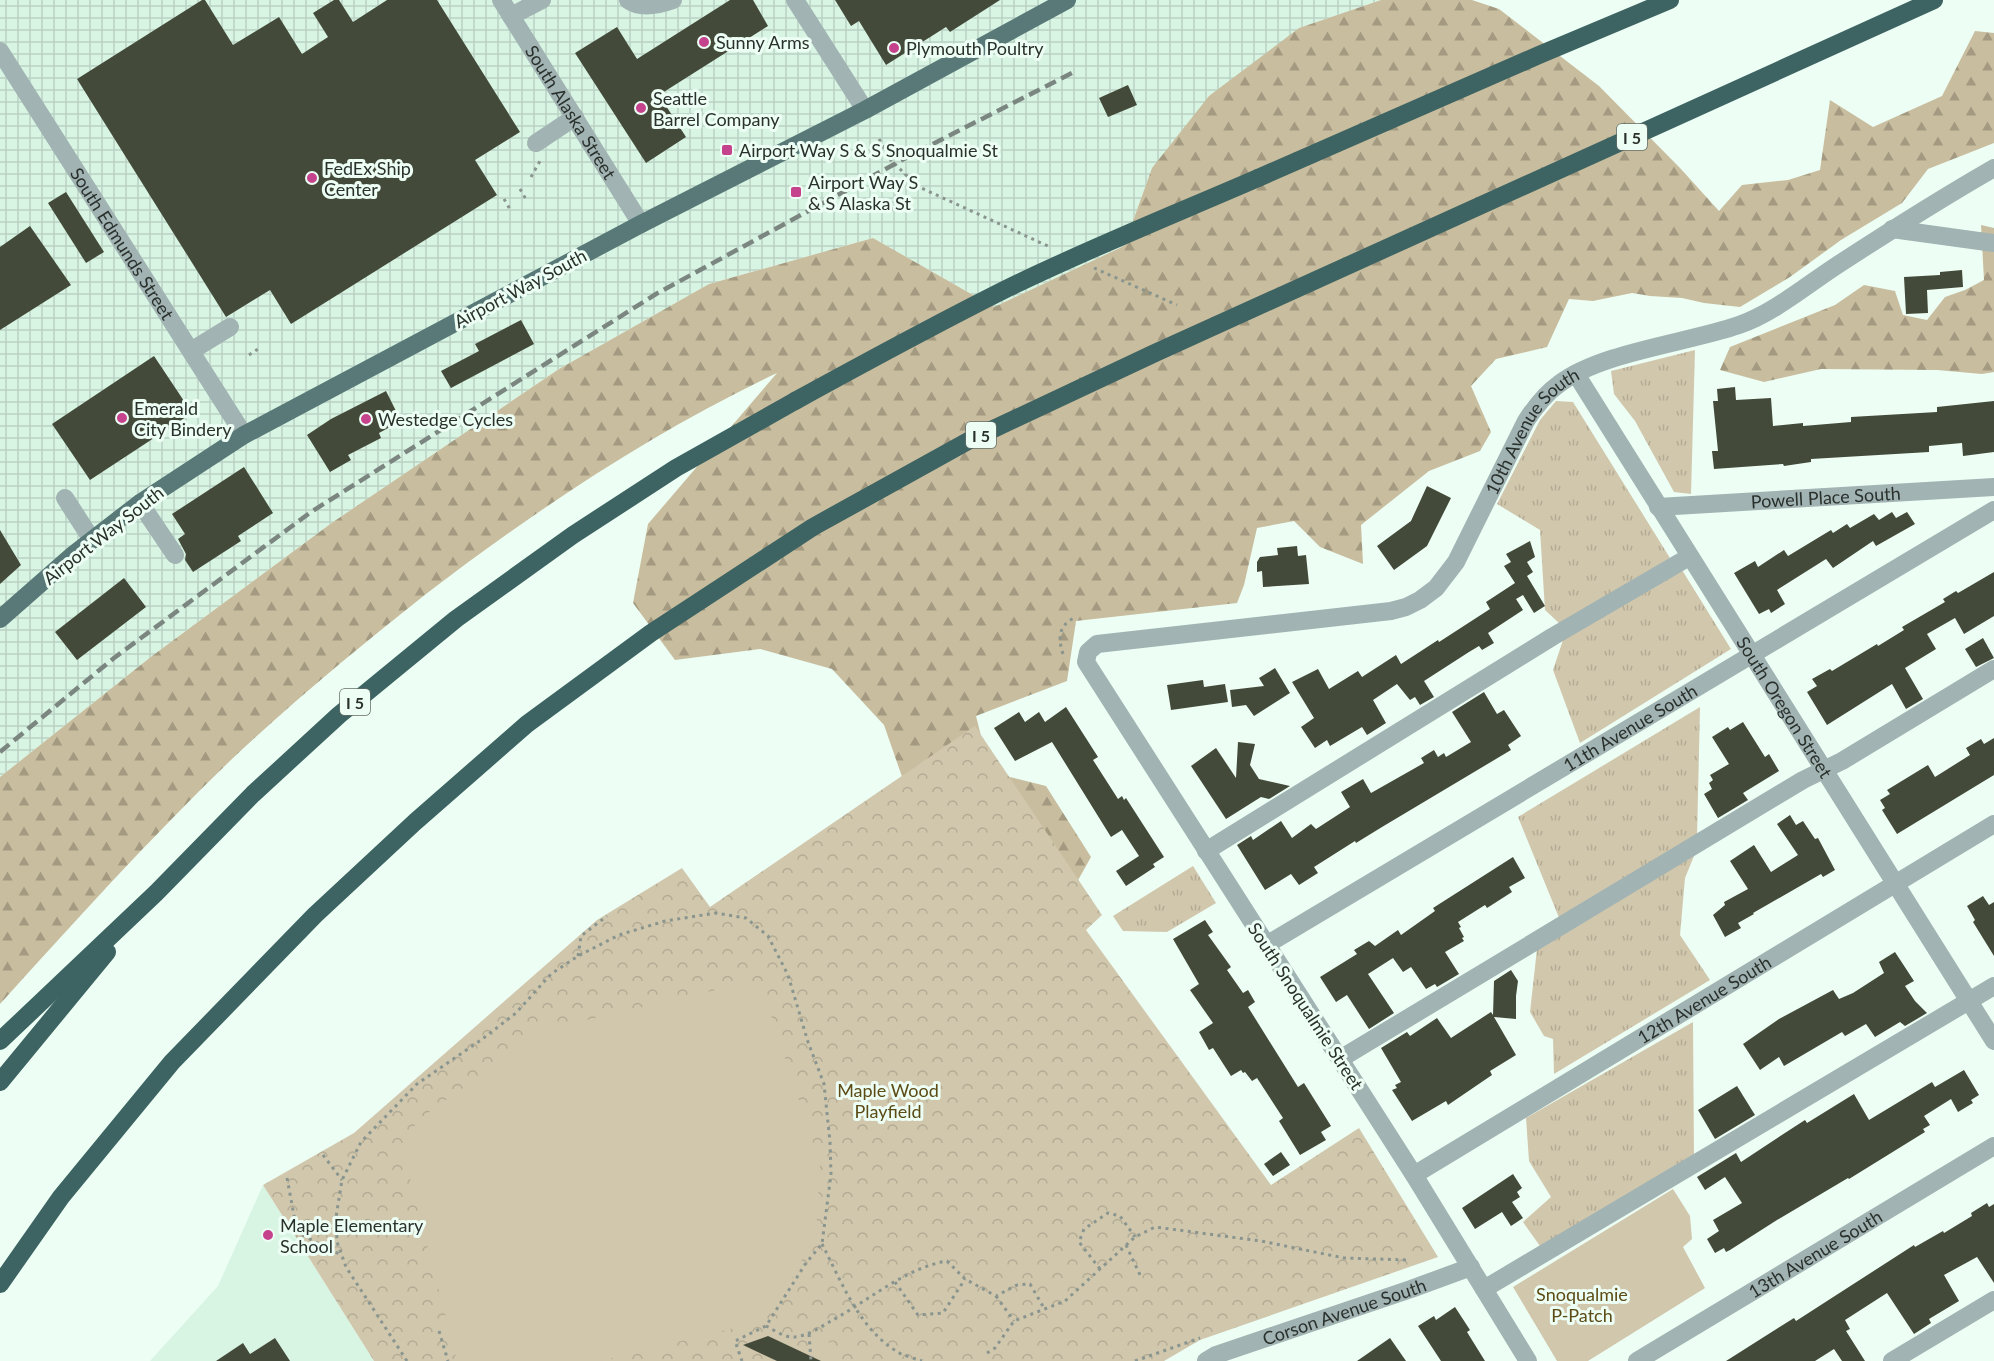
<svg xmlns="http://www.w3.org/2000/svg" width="1994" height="1361" font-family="Lato,sans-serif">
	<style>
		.built { fill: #d8f4e3 }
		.industrial { fill: url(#industrial-grid) }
		.grass { fill: url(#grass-tufts) }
		.forest { fill: url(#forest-firs) }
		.park { fill: url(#park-crowns) }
		.garden { fill: #d1c7ad }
		.building { fill: #444a3a }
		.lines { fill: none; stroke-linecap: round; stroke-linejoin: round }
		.path { stroke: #89958e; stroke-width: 3; stroke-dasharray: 3 4.5; stroke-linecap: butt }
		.minor { stroke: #a1b3b2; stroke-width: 18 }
		.major { stroke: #587977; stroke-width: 18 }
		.highway { stroke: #3d6462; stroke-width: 18 }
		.rail { stroke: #7b8680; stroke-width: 4.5; stroke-dasharray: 12 6; stroke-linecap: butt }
		.highway-bridge { stroke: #3d6462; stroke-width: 18 }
		.poi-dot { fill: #c4438c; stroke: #edfef4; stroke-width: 2 }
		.labels { text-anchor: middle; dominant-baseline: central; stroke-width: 6; stroke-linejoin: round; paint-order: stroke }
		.shield { fill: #edfef4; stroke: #646e69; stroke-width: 1.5 }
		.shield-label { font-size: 16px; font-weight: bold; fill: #2a312d }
		.poi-label { font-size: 18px; fill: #2a312d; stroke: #edfef4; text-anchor: start }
		.street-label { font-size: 18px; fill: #2a312d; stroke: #edfef4 }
		.park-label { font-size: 18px; fill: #5c4b15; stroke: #edfef4 }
	</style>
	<defs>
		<pattern id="industrial-grid" width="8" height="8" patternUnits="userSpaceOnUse" patternTransform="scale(1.5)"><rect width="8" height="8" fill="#d8f4e3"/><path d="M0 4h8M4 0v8" fill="none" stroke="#bad2c3"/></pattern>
		<pattern id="grass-tufts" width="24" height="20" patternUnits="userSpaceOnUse" patternTransform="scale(1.5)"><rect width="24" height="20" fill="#d1c7ad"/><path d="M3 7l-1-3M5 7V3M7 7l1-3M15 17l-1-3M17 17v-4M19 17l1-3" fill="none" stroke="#b4ab95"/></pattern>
		<pattern id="forest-firs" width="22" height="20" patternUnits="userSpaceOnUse" patternTransform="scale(1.5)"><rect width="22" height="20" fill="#c8bd9e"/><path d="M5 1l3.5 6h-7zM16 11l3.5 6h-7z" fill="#a39a81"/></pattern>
		<pattern id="park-crowns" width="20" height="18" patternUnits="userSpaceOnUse" patternTransform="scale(1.5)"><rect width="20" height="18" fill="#d1c7ad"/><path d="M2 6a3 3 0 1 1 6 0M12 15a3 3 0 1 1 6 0" fill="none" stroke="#b4ab95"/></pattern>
	</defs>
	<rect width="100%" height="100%" fill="#edfef4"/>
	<!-- built -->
	<path class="built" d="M263,1185L374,1361H150L218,1286Z"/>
	<!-- industrial -->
	<path class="industrial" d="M0,0H1381L1299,28L1152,168L1124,246L994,307L873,238L709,284L559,369L333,522L152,656L0,777Z"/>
	<!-- grass -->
	<g class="grass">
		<path d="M1695,350L1691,494L1674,492L1635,421L1614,394L1611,371Z"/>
		<path d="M1556,401L1573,402L1670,558L1560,624L1545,610L1540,530L1497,504L1540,420Z"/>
		<path d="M1682,570L1731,649L1580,743L1553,670L1563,640Z"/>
		<path d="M1700,707L1697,838L1560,920L1518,817Z"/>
		<path d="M1696,851L1685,878L1680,935L1710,980L1554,1074L1553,1039L1544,1036L1530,1012L1537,949Z"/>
		<path d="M1193,866L1216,903L1167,932L1123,931L1113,916Z"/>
		<path d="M1693,1022L1694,1158L1540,1246L1523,1222L1551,1197L1529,1161L1526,1118Z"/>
	</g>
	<!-- forest -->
	<g class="forest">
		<path d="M1381,0H1472L1499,9L1599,86L1680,168L1719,211L1742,185L1788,180L1820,170L1830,100L1873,127L1942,96L1975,31L1994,33V143L1928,169L1902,203L1841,240L1790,277L1740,307L1704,303L1682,298L1650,296L1632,293L1593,301L1569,299L1547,347L1496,359L1471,386L1491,432L1480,451L1429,471L1361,525L1363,564L1320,547L1294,521L1257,528L1244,585L1237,603L1076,621L1067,681L976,716L990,772L1046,786L1091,857L1063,907L915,814L884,725L832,669L760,649L675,660L633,603L648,524L777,373C652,432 536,510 426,594C360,646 295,700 233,758C152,836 76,920 0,1004V777L152,656L333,522L559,369L709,284L873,238L994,307L1124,246L1152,168L1209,96L1299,28Z"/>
		<path d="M1981,225L1994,228V372L1982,374L1937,370L1821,369L1764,382L1720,370L1730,347L1835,305L1864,285L1895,291L1903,315L1927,320L1945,297L1965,290L1984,280Z"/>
	</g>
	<!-- park -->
	<path class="park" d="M975,726L1102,915L1086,930L1271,1185L1359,1128L1438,1257L1200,1340L1164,1361H374L263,1185L354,1133L597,920L682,868L710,907Z"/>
	<!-- garden -->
	<g class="garden">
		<path d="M750,982L766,1000L820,1164L816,1234L786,1289L738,1327L600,1361H457L402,1147L418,1120L544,1030Z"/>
		<path d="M1673,1189L1690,1216L1692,1239L1683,1247L1705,1288L1588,1361H1557L1513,1287Z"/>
		<path d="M833,1341L841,1361H815L811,1349Z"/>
	</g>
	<!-- building -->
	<g class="building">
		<path d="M202,0H205L233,45L279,17L302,54L328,37L313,13L334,0H339L353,22L387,0H437L520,132L475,160L497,195L291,324L270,290L226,317L77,79Z"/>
		<path d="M730,0H753L768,26L659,95L686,137L646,163L575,53L617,27L637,59Z"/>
		<path d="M835,0H1000L950,32L946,27L886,65L859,21L851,26Z"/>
		<path d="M1128,85L1137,105L1108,117L1099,98Z"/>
		<path d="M66,192L104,252L86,263L48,203Z"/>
		<path d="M30,226L71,285L0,330V247Z"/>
		<path d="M1962,270L1963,287L1927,290L1928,313L1906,314L1904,277L1940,275V272Z"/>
		<path d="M521,320L534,344L451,388L441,371L479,351L475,344Z"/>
		<path d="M154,356L192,413L90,480L52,424Z"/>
		<path d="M1735,387L1736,400L1771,398L1773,426L1803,423V426L1851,422V417L1937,412V407L1994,401V452L1963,456L1962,443L1929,446V452L1811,459V462L1784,466L1783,464L1714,469L1712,451H1718L1713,401H1718L1717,389Z"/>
		<path d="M386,391L401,421L379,433L381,438L348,455L351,460L330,472L307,435L331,419Z"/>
		<path d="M244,467L273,513L238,536L241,541L193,572L185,560L186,554L178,539L185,534L172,514Z"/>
		<path d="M1427,486L1451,498L1427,546L1394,570L1377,546L1411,521Z"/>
		<path d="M1892,512L1896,518L1907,512L1915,524L1876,546L1873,541L1833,568L1826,559L1777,590L1785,604L1771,613L1769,609L1759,614L1734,573L1755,561L1758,567L1784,550L1788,556L1831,530L1833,533L1847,524L1850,528L1874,514L1879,520Z"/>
		<path d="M0,530L21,565L0,584Z"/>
		<path d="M1530,541L1535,557L1527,562L1533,572L1527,576L1545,606L1534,613L1523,595L1516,599L1523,610L1488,633L1494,643L1482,650L1479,646L1469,652L1424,681L1434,697L1420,705L1415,697L1410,700L1397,684L1373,700L1386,723L1367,735L1362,727L1330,746L1327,740L1315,748L1301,727L1314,718L1292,682L1318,669L1329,689L1358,671L1362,677L1396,655L1401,664L1438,640L1439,642L1490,609L1486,602L1515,583L1504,566L1511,562L1506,554Z"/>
		<path d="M1297,546L1298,556L1306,555L1309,584L1263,587L1262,571L1257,572V562L1260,557L1278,555L1277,548Z"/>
		<path d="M1994,572V616L1964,634L1955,618L1927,634L1936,649L1905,668L1923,699L1906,709L1892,684L1827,725L1807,692L1817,686L1812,679L1830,669L1832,671L1877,644L1878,646L1904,630L1902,627L1945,602L1943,599L1956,591L1958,593Z"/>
		<path d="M124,578L146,607L77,660L55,632Z"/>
		<path d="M1983,638L1994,658L1976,667L1965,649Z"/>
		<path d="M1275,668L1290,693L1254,716L1246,705L1232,707L1230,690L1264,686L1259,678Z"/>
		<path d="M1203,680L1204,687L1225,684L1228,702L1171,710L1167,685Z"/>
		<path d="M1484,692L1497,714L1504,710L1521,736L1508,745L1511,750L1382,827L1356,843L1355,841L1314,867L1318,873L1299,885L1291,874L1265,890L1237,845L1251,836L1253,840L1281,821L1292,838L1311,824L1316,829L1350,807L1341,792L1363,779L1371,793L1424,763L1421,758L1434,750L1438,757L1444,753L1446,757L1471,742L1452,712Z"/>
		<path d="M1066,707L1098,757L1093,760L1118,799L1122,796L1124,800L1126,798L1164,857L1153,864L1155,867L1126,886L1116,871L1139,856L1122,830L1111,837L1052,742L1015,761L994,728L1019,712L1025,722L1039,712L1045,722Z"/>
		<path d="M1743,722L1765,757L1769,754L1779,771L1743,793L1748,800L1718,818L1704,794L1712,789L1709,783L1713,780L1710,775L1729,764L1712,737L1728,727L1730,730Z"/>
		<path d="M1994,738V775L1897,834L1882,810L1885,808L1880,800L1890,794L1887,790L1928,765L1935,777L1970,755L1966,748L1981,739L1984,744Z"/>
		<path d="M1238,742L1255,744L1250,765L1259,779L1290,786L1269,799L1261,797L1226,819L1191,766L1216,748L1236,778Z"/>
		<path d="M1790,815L1796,825L1803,821L1815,839L1818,838L1835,870L1823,877L1821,874L1753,913L1754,914L1738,923L1741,928L1725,937L1713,915L1725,905L1724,902L1748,889L1730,861L1754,845L1771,872L1798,855L1777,824Z"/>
		<path d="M1513,857L1525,878L1509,887L1512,892L1487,908L1485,905L1458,922L1461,927L1459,928L1464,937L1462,938L1464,941L1445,952L1459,974L1437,987L1435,984L1426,989L1411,967L1403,972L1393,958L1368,974L1394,1013L1369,1029L1347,995L1336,1002L1320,977L1357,954L1354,950L1369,941L1375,946L1398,930L1401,935L1435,911L1433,908Z"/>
		<path d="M1983,896L1989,905L1994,902V956L1973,922L1975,920L1967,906Z"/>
		<path d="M1205,920L1213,932L1208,935L1231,967L1227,970L1243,993L1248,990L1255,1002L1248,1007L1298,1087L1304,1083L1331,1126L1321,1132L1326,1140L1300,1155L1279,1121L1283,1118L1257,1078L1252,1081L1245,1072L1243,1073L1241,1070L1231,1076L1213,1048L1209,1050L1199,1032L1213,1023L1190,990L1199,984L1173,939Z"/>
		<path d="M1895,952L1914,981L1905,986L1915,1001L1927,1013L1905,1026L1900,1022L1875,1037L1866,1024L1845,1036L1842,1032L1784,1066L1779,1057L1760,1070L1743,1044L1779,1019L1833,990L1839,999L1853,993L1884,973L1879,962Z"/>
		<path d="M1511,970L1518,981L1516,996V1019L1494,1017L1516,1055L1490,1071L1492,1075L1448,1105L1446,1101L1412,1121L1392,1090L1397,1088L1395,1085L1401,1082L1381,1048L1407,1032L1410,1036L1437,1018L1451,1038L1491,1012L1493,1015L1494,981Z"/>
		<path d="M1964,1070L1979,1095L1971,1100L1973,1103L1958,1112L1951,1099L1924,1116L1930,1125L1923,1129L1925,1132L1849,1179L1848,1178L1777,1220L1730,1250L1726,1252L1724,1248L1715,1253L1707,1239L1719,1231L1713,1220L1742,1203L1725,1177L1705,1190L1697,1177L1736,1153L1741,1162L1788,1131L1805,1120L1807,1123L1854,1094L1869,1120L1932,1082L1935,1087Z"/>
		<path d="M1737,1086L1755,1115L1715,1139L1698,1110Z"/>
		<path d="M1281,1152L1290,1165L1273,1176L1264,1164Z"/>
		<path d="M1513,1174L1522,1188L1517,1192L1520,1197L1512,1202L1523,1218L1511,1226L1502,1212L1475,1229L1462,1208Z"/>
		<path d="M1987,1203L1989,1207L1994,1204V1283L1977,1257L1944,1275L1959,1301L1929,1319L1931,1323L1914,1334L1887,1293L1845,1320L1850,1329L1846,1331L1865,1361H1842L1834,1349L1815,1361H1726L1794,1318L1796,1321L1914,1245L1915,1247L1943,1231L1944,1233L1972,1216L1971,1213Z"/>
		<path d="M1455,1307L1470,1330L1467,1332L1485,1361H1441L1418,1326L1434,1316L1436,1320Z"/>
		<path d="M768,1336L821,1361H777L743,1345Z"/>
		<path d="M275,1338L290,1361H216L243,1343L250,1354Z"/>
		<path d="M1390,1338L1406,1361H1357Z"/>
	</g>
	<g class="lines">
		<!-- path -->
		<g class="path">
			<path d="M879,139L893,164H895L917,186L1050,247"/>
			<path d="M531,177L540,161"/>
			<path d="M520,189L527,201"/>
			<path d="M504,199L511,211"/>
			<path d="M891,210L905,174"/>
			<path d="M1094,268L1177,305"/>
			<path d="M249,355L258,349"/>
			<path d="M1063,654C1058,639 1058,626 1074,618"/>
			<path d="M578,956L581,936L607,916"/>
			<path d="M323,1155L342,1180"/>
			<path d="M287,1178L296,1226L302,1235L341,1255"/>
			<path d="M822,1244C841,1281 859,1328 896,1351C903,1356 914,1358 922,1361"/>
			<path d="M1126,1245L1141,1277"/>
			<path d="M1100,1269L1079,1242L1084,1229L1108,1213L1120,1216L1135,1237"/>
			<path d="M895,1282L918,1315L943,1313L965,1279"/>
			<path d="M996,1296L1014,1321"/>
			<path d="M766,1326C774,1330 784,1337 792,1337C806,1337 819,1328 831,1321C868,1301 905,1268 947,1261L965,1279L996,1296L1017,1285L1030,1284L1044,1308"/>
			<path d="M439,1331L448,1361"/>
			<path d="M809,1334L811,1361"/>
			<path d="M987,1353L995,1348L1014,1321L1065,1301L1135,1237L1155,1227L1261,1241L1344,1258L1409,1260"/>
			<path d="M407,1361L346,1267L337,1242L336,1217L342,1180L361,1142L417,1084L481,1040L516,1013L551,974L578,956L619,935L665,921L716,913L746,918L768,936L788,975L808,1042L824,1084L830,1142L831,1174L822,1244L806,1263L766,1326L735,1341L742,1361"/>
			<path d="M1135,1361L1200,1338"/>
		</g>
		<!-- minor -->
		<g class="minor">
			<path id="s1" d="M501,0L641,224"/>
			<path d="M628,0C640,9 659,5 673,0"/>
			<path d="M795,0L865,110"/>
			<path d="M511,16L542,0"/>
			<path id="s2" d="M0,51L244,435"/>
			<path d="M536,143L575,117"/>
			<path d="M1892,229L1994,243"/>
			<path d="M191,351L230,327"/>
			<path id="s3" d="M1576,374L1994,1041"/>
			<path d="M65,498L92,540"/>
			<path d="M140,503L175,555"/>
			<path id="s4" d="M1658,507L1994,487"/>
			<path d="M1206,851L1552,637L1689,557"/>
			<path id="s5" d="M1266,945L1994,510"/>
			<path d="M1340,1059L1803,780L1842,761L1994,669"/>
			<path id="s6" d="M1414,1175L1994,824"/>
			<path d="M1484,1289L1994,986"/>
			<path id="s7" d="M1206,1361L1216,1355L1411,1289L1471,1267"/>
			<path id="s8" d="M1528,1361L1414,1175L1086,662L1088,652L1097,644L1391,611L1406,607L1420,600L1436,588L1456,562L1526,421C1535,407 1545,394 1559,384C1601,352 1687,343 1739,325C1772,314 1807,285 1836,266C1888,232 1940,199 1994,168"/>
			<path id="s9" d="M1637,1361L1994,1146"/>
			<path d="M1892,1361L1994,1300"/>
		</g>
		<!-- major -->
		<path class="major" d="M0,619L74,554L140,503L244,435L641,224L865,110L1067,0"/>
		<!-- highway -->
		<g class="highway">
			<path d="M1258,178L1539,55L1670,0"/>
			<path d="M0,1041L156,893L253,794L339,715L456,619L573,535L676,468L795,401"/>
			<path d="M0,1082L107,952"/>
			<path d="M0,1284L61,1197L172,1062L315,915L415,822L527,724L651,633L813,527L970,440L1155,353L1934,0"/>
		</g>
		<!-- rail -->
		<path class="rail" d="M0,752L114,658L311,512L656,294L913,154L1074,72"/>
		<!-- highway-bridge -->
		<path class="highway-bridge" d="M795,401C866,362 936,324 1008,288C1090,248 1175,214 1258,178"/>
	</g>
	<!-- markers -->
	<g class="poi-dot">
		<circle cx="704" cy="42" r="6"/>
		<circle cx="894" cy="48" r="6"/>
		<circle cx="641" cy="108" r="6"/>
		<rect x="721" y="144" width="12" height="12" rx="3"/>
		<circle cx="312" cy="178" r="6"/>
		<rect x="790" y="186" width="12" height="12" rx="3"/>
		<circle cx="122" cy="418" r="6"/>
		<circle cx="366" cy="419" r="6"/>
		<circle cx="268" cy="1235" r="6"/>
	</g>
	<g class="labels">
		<!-- shield labels -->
		<g class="shield">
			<rect x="1617" y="124" width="30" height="26" rx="4.5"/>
			<rect x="966" y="422" width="30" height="26" rx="4.5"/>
			<rect x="340" y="689" width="30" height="26" rx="4.5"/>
		</g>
		<g class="shield-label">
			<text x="1632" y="137">I 5</text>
			<text x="981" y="435">I 5</text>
			<text x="355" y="702">I 5</text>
		</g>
		<!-- poi labels -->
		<g class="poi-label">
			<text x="716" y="42">Sunny Arms</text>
			<text x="906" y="48">Plymouth Poultry</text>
			<text x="653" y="98">Seattle<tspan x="653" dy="21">Barrel Company</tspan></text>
			<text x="739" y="150">Airport Way S &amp; S Snoqualmie St</text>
			<text x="324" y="168">FedEx Ship<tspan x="324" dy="21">Center</tspan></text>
			<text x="808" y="182">Airport Way S<tspan x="808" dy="21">&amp; S Alaska St</tspan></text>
			<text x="134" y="408">Emerald<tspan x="134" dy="21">City Bindery</tspan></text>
			<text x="378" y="419">Westedge Cycles</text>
			<text x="280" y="1225">Maple Elementary<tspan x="280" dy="21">School</tspan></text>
		</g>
		<!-- street labels -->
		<g class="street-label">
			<text stroke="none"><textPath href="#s1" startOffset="132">South Alaska Street</textPath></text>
			<text stroke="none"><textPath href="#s2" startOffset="228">South Edmunds Street</textPath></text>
			<text transform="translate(520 288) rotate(-28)">Airport Way South</text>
			<text stroke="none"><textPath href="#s8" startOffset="1382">10th Avenue South</textPath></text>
			<text stroke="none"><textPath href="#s4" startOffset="168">Powell Place South</textPath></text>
			<text transform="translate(103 535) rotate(-38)">Airport Way South</text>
			<text stroke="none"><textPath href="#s3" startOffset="393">South Oregon Street</textPath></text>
			<text stroke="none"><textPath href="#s5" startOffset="424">11th Avenue South</textPath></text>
			<text stroke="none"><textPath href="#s6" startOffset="339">12th Avenue South</textPath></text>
			<text transform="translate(1306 1006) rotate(57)">South Snoqualmie Street</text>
			<text stroke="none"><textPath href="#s9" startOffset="208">13th Avenue South</textPath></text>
			<text stroke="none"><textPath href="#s7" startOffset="147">Corson Avenue South</textPath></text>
		</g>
		<!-- park labels -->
		<g class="park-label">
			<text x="888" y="1090">Maple Wood<tspan x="888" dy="21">Playfield</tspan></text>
			<text x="1582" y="1294">Snoqualmie<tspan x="1582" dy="21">P-Patch</tspan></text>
		</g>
	</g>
</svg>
